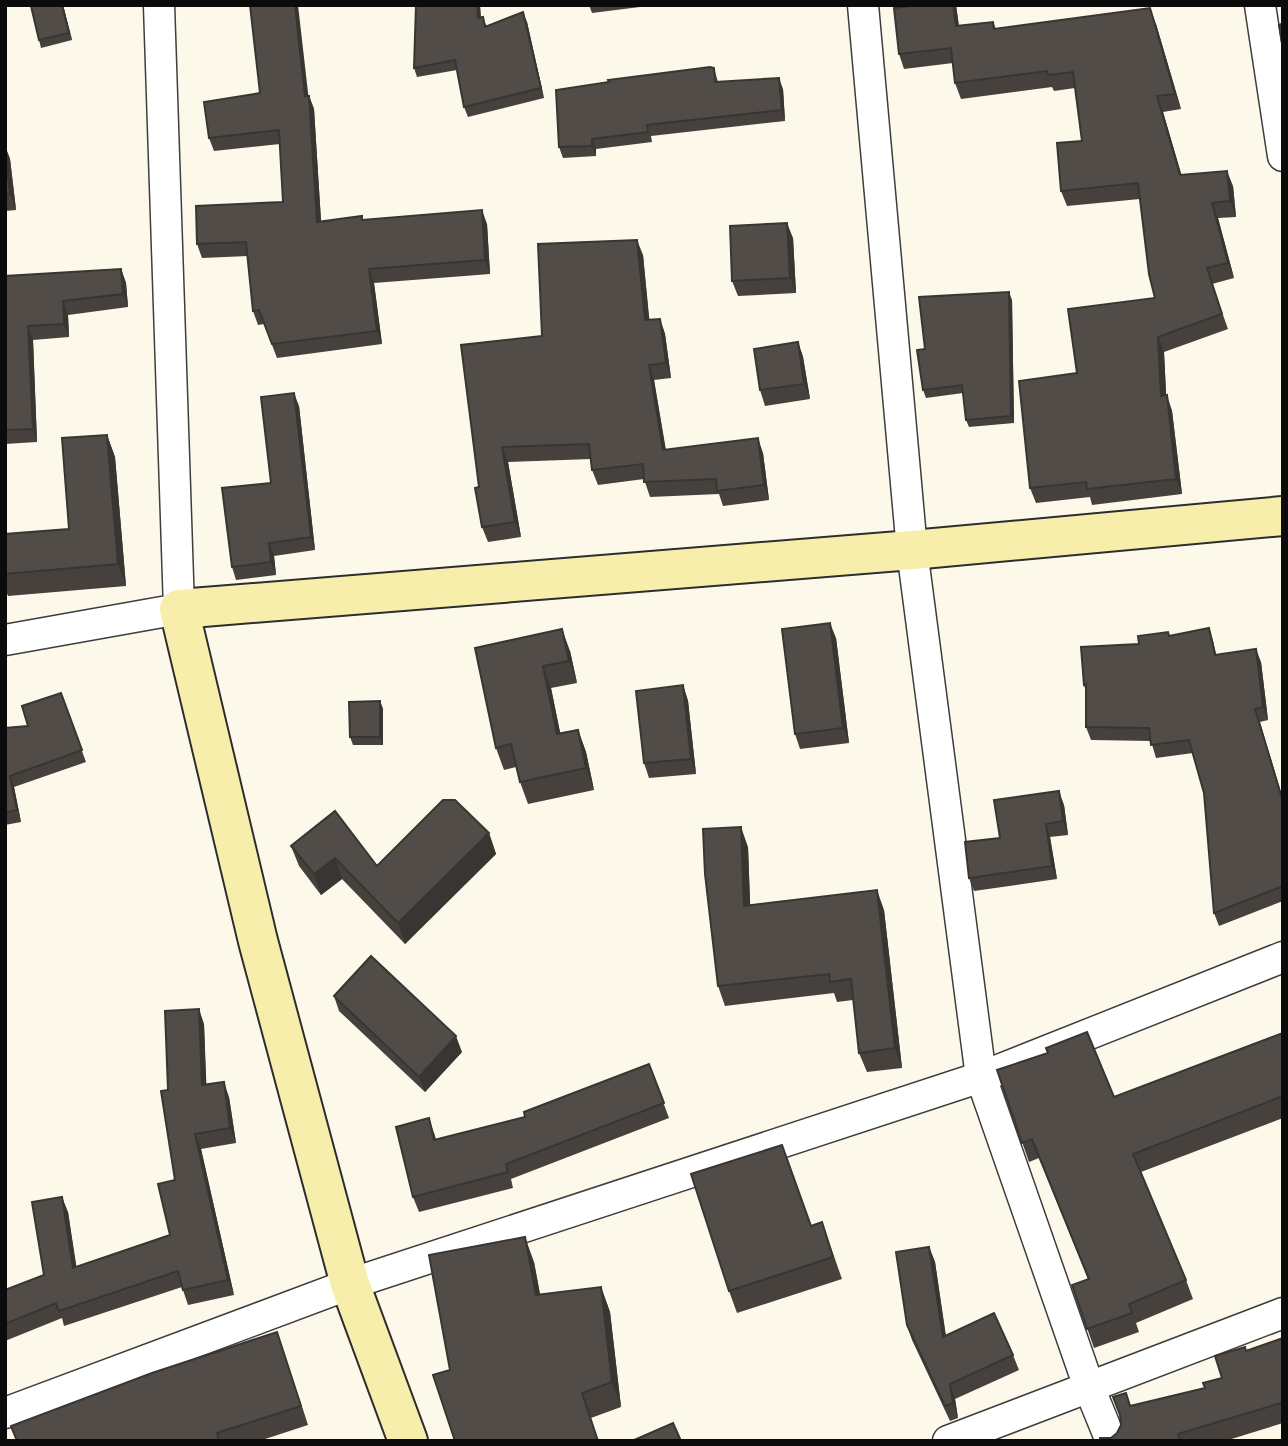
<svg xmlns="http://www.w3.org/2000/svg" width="1288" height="1446" font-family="'Playfair Display',serif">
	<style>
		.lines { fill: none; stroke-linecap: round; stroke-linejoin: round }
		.street-casing { stroke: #3e3e3e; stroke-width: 33 }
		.secondary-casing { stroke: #2d2d2d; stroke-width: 42 }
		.street { stroke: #fff; stroke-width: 30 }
		.secondary { stroke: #f8eeab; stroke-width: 38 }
		.wall { fill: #47413e }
		.shaded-wall { fill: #393532 }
		.building { fill: #524c48; stroke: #393532; stroke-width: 2 }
	</style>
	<rect width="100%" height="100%" fill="#fdf9ea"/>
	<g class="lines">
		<defs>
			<g id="street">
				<path d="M863,5L912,550L981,1077L1089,1387L1111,1441"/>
				<path d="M1260,5L1283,156"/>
				<path d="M5,640L179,609L159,5"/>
				<path d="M5,1413L350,1284L981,1077L1283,957"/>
				<path d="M948,1441L1283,1313"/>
			</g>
			<path id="secondary" d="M408,1441L350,1284L258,941L179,609L912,550L1283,516"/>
		</defs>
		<!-- street casing -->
		<use href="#street" class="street-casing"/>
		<!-- secondary casing -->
		<use href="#secondary" class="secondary-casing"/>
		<!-- street -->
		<use href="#street" class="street"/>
		<!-- secondary -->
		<use href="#secondary" class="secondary"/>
	</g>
	<!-- wall -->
	<g class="wall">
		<path d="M37,5H63L72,40L41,48L39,40Z"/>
		<path d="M416,5H480L481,17L487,26L527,22L544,98L468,117L464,107L457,70L417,77L414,68Z"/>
		<path d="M589,5H656L592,13Z"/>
		<path d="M918,5H956L959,26L993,22L996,29L1156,24L1181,109L1163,112L1181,175L1233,186L1236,217L1218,218L1234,278L1212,284L1228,329L1164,352L1166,395L1172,411L1182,494L1092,505L1090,497L1036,503L1030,488L1077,373L1155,298L1140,199L1067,206L1061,191L1082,141L1075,88L1054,91L1052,87L961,99L955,83L953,63L904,69L899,54Z"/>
		<path d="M714,68L718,82L783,89L785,121L651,136L652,142L596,149V156L563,158L559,147Z"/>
		<path d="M309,96L314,109L321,222L363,220L487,224L490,274L374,283L382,344L277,358L264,324L258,325L253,311L248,256L202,258L197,244L283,202L280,144L214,151L209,138Z"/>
		<path d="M5,146L10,159L16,210L5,211Z"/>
		<path d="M793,238L796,293L738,296L732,281Z"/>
		<path d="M643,255L649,320L660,319L665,334L671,378L654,380L666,450L763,453L769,500L723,506L719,494L650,497L644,479L598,485L592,470L591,459L508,462L521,537L488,542L482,527L479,487L542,336Z"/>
		<path d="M121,269L126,283L128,307L68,315L69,337L33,340L37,442L5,444V276Z"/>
		<path d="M1012,300L1014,423L969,427L966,420L963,393L926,398L923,390L925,349Z"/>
		<path d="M798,342L803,357L810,399L765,406L760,390Z"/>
		<path d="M299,406L315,550L274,556L276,575L236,580L232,567L271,483Z"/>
		<path d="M107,435L115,457L126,586L8,596L5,589V534L69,529Z"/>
		<path d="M1209,628L1213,641L1216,654L1261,662L1268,720L1260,722L1283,799V901L1219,926L1214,913L1204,793L1193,753L1156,758L1151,741L1091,740L1086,727V692L1084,685L1139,644L1168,632L1169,636Z"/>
		<path d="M836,638L849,743L800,749L795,734Z"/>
		<path d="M475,648L570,651L577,683L551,688L560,733L578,730L586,752L594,790L528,804L520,782L516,767L504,770L496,748Z"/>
		<path d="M683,685L688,701L696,774L649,778L644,763Z"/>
		<path d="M61,693L86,762L14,787L21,822L5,825V728L28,726Z"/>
		<path d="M380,701L383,709V745H353L350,737Z"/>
		<path d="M1064,805L1068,835L1050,837L1057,879L974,891L969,878L1000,838Z"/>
		<path d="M489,833L496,854L405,944L342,879L321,895L299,866L291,846L377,866Z"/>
		<path d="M748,847L750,905L884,910L902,1068L867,1072L859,1053L853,1000L837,1002L834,993L725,1006L718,986Z"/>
		<path d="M334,996L462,1052L425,1092L339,1011Z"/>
		<path d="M204,1024L206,1085L229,1097L236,1143L201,1149L234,1295L188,1305L182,1287L64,1326L62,1318L5,1341V1290L44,1275L68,1212L76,1267L170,1235L175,1180L168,1090Z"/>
		<path d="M1283,1033V1118L1141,1172L1186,1280L1193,1299L1136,1323L1139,1332L1094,1348L1072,1285L1088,1279L1039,1158L1029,1162L997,1070L1114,1097Z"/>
		<path d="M649,1064L669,1118L511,1179L513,1188L419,1212L413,1197L434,1133L436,1139L525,1117Z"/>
		<path d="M822,1222L842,1279L737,1313L729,1291L811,1226Z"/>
		<path d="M929,1247L935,1262L946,1336L1013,1355L1019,1370L955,1399L958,1418L950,1421L912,1340L907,1325Z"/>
		<path d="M534,1262L540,1295L601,1287L610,1312L621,1407L591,1418L450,1370Z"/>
		<path d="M1283,1338V1423L1225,1441H1100L1111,1438L1117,1433L1121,1425V1418L1113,1397L1126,1393L1131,1406L1205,1388L1222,1378L1247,1351Z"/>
		<path d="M283,1350L308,1425L259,1441H17Z"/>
	</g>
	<!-- shaded-wall -->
	<g class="shaded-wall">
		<path d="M62,5H63L72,40L69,33Z"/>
		<path d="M295,5H298L310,110L309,96L314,109L322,236L317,222Z"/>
		<path d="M477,5H480L481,28L478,18Z"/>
		<path d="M953,5H956L961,42L956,26Z"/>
		<path d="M1150,8L1156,24L1181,109L1175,94Z"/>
		<path d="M523,12L527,22L544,98L541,88Z"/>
		<path d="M779,78L783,89L785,121L782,110Z"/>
		<path d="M1157,96L1163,112L1186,190L1180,175Z"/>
		<path d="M592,139L596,149V156L592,146Z"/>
		<path d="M5,146L10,159L16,210L10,194Z"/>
		<path d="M1227,171L1233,186L1236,217L1230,201Z"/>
		<path d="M1212,203L1218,218L1234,278L1228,263Z"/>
		<path d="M482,210L487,224L490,274L485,260Z"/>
		<path d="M787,223L793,238L796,293L790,278Z"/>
		<path d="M637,240L643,255L651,336L645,320Z"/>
		<path d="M121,269L126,283L128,307L123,294Z"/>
		<path d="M369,269L374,283L382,344L377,331Z"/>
		<path d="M1009,292L1012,300L1014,423L1011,416Z"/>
		<path d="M63,301L68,315L69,337L64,324Z"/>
		<path d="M660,319L665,334L671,378L666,363Z"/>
		<path d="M28,326L33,340L37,442L33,429Z"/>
		<path d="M1158,337L1164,352L1167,411L1161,396Z"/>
		<path d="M798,342L803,357L810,399L804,384Z"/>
		<path d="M649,365L654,380L668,465L663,450Z"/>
		<path d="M294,393L299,406L315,550L311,537Z"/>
		<path d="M1167,395L1172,411L1182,494L1176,479Z"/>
		<path d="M107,435L115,457L126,586L118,564Z"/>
		<path d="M758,438L763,453L769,500L764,485Z"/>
		<path d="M502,447L508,462L521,537L515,522Z"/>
		<path d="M269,543L274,556L276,575L271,562Z"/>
		<path d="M830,623L836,638L849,743L843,728Z"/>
		<path d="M1209,628L1213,641L1219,668L1215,655Z"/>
		<path d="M562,629L570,651L577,683L569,661Z"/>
		<path d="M1256,649L1261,662L1268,720L1263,707Z"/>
		<path d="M543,666L551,688L565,756L557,734Z"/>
		<path d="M683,685L688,701L696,774L691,759Z"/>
		<path d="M380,701L383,709V745L380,737Z"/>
		<path d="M1255,709L1283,799V802Z"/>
		<path d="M578,730L586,752L594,790L586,768Z"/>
		<path d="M10,776L14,787L21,822L17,810Z"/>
		<path d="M1059,791L1064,805L1068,835L1063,821Z"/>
		<path d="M1046,824L1050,837L1057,879L1052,866Z"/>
		<path d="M741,827L748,847L751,925L744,906Z"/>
		<path d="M489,833L496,854L405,944L398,923Z"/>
		<path d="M335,858L342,879L321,895L314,874Z"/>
		<path d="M877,890L884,910L902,1068L895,1048Z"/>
		<path d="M199,1009L204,1024L207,1100L202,1085Z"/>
		<path d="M456,1036L462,1052L425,1092L419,1077Z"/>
		<path d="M224,1082L229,1097L236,1143L230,1128Z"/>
		<path d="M429,1118L434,1133L439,1155L434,1140Z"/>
		<path d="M195,1134L201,1149L234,1295L228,1280Z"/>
		<path d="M62,1197L68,1212L79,1283L73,1268Z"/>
		<path d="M525,1237L534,1262L545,1320L536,1295Z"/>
		<path d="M929,1247L935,1262L948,1352L943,1337Z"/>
		<path d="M601,1287L610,1312L621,1407L612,1382Z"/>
		<path d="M277,1332L308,1425L301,1406Z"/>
		<path d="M950,1384L955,1399L958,1418L953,1403Z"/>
	</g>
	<!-- building -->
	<g class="building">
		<path d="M37,5H62L69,33L39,40L31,6Z"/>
		<path d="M250,5H295L305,96H309L317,222L362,216V220L482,210L485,260L369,269L377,331L272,344L259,310L253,311L246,242L197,244L196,206L283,202L279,130L209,138L204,102L260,93Z"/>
		<path d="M416,5H477L478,18L483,17L485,27L523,12L541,88L464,107L455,60L414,68Z"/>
		<path d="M918,5H953L956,26L993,22L994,29L1150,8L1175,94L1157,96L1180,175L1227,171L1230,201L1212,203L1228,263L1207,268L1222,314L1158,337L1161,396L1167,395L1176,479L1087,489L1086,482L1030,488L1019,381L1077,373L1068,309L1155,298L1149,274L1138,183L1061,191L1057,143L1082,141L1073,72L1048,75L1047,71L955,83L951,48L899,54L894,8Z"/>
		<path d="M1283,23V49L1279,25Z"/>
		<path d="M710,67L714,68L715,82L779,78L782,110L647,125L648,132L592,139V146L559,147L556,90L609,82L608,80Z"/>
		<path d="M5,150L10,194L5,195Z"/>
		<path d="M787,223L790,278L732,281L730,226Z"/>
		<path d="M637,240L645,320L660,319L666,363L649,365L663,450L758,438L764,485L717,491L716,479L644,482L643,464L592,470L589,444L502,447L515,522L482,527L475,488L479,487L461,345L542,336L538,244Z"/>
		<path d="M121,269L123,294L63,301L64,324L28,326L33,429L5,430V276Z"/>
		<path d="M1009,292L1011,416L966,420L962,385L923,390L917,350L925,349L919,297Z"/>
		<path d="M798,342L804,384L760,390L754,349Z"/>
		<path d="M294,393L311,537L269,543L271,562L232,567L222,488L271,483L261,397Z"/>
		<path d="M107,435L118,564L5,574V534L69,529L62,438Z"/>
		<path d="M830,623L843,728L795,734L782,629Z"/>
		<path d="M1209,628L1215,655L1256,649L1263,707L1255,709L1283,802V886L1214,913L1204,793L1189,740L1151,745L1149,728L1086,727V684L1084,685L1081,647L1139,644L1138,636L1168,632L1169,636Z"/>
		<path d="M562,629L569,661L543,666L557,734L578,730L586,768L520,782L511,744L496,748L475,648Z"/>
		<path d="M683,685L691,759L644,763L636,691Z"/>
		<path d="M61,693L82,750L10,776L17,810L5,813V728L28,726L22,706Z"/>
		<path d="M380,701V737H350L349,702Z"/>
		<path d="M1059,791L1063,821L1046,824L1052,866L969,878L965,842L1000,838L994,800Z"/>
		<path d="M443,800H455L489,833L398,923L335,858L314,874L291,846L335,811L377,866Z"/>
		<path d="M741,827L744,906L877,890L895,1048L859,1053L851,979L830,982L829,974L718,986L705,874L703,829Z"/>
		<path d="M371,956L456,1036L419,1077L334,996Z"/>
		<path d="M199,1009L202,1085L224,1082L230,1128L195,1134L228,1280L183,1290L178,1271L59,1311L56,1303L5,1324V1290L44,1275L32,1202L62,1197L73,1268L170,1235L158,1184L175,1180L161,1091L168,1090L165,1011Z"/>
		<path d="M1087,1032L1114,1097L1283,1033V1096L1133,1154L1186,1280L1129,1304L1132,1313L1087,1329L1072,1285L1089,1279L1032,1139L1022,1143L997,1070L1048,1053L1046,1048Z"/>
		<path d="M649,1064L664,1103L506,1164L508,1172L413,1197L396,1127L429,1118L434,1140L525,1117L524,1112Z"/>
		<path d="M782,1145L811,1226L822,1222L833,1257L729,1291L691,1174Z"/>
		<path d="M525,1237L536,1295L601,1287L612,1382L582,1393L598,1441H455L433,1375L450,1370L429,1255Z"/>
		<path d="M929,1247L943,1337L994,1313L1013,1355L950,1384L953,1403L945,1406L907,1325L896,1252Z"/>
		<path d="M277,1332L301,1406L217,1433L219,1441H17L11,1426L152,1373Z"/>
		<path d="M1283,1338V1407L1281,1403L1178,1434L1180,1441H1100V1438H1111L1117,1433L1121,1425L1120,1415L1113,1397L1126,1393L1130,1406L1205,1388L1203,1383L1222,1378L1215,1356L1245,1347L1246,1351Z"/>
		<path d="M673,1423L681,1441H632Z"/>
	</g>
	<!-- border -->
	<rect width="1288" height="1446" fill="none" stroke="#0b0b0b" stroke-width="14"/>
</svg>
